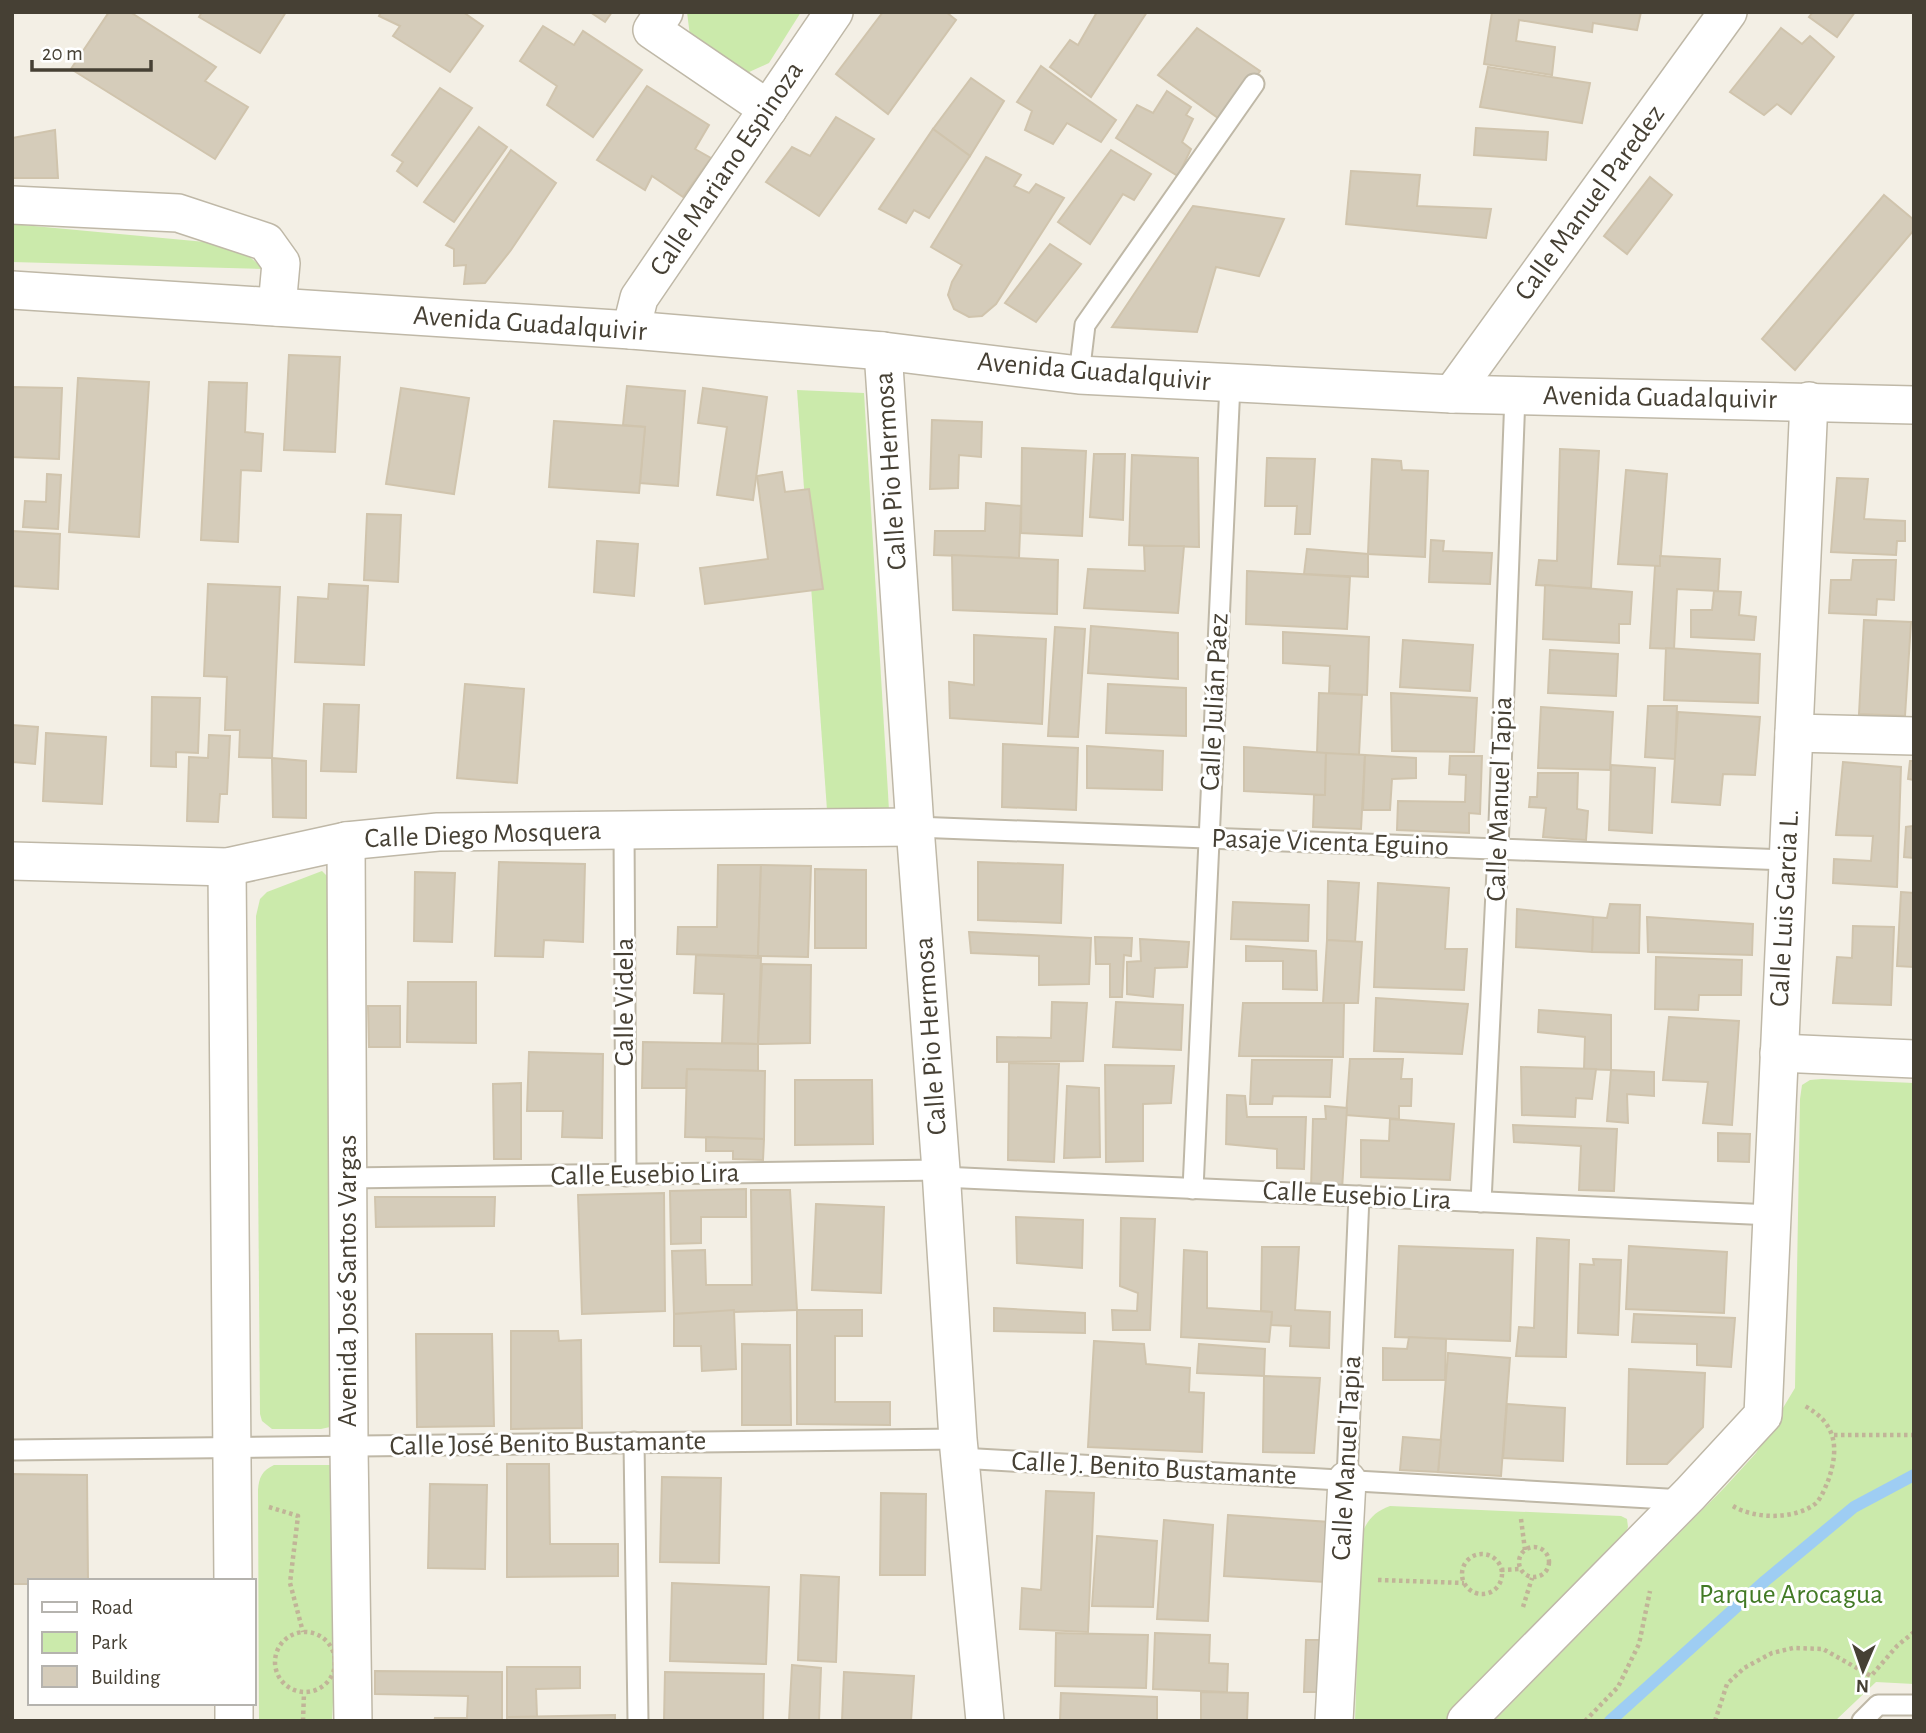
<svg xmlns="http://www.w3.org/2000/svg" width="1926" height="1733" font-family="'Alegreya Sans',sans-serif">
	<style>
		.green { fill: #cbeaab }
		.lines { fill: none; stroke-linecap: round; stroke-linejoin: round }
		.stream { stroke: #9ecdf3; stroke-width: 12 }
		.building { fill: #d5ccba; stroke: #d0c4ad; stroke-width: 2 }
		.service-casing { stroke: #bfb8a7; stroke-width: 23 }
		.minor-casing { stroke: #bfb8a7; stroke-width: 40 }
		.path { stroke: #c1b498; stroke-width: 4.5; stroke-dasharray: 3.5 3.5; stroke-linecap: butt }
		.service { stroke: #fff; stroke-width: 19 }
		.minor { stroke: #fff; stroke-width: 37 }
		.labels { text-anchor: middle; dominant-baseline: central; stroke-width: 6; stroke-linejoin: round; paint-order: stroke }
		.street-label { font-size: 28px; fill: #464034; stroke: #fff }
		.park-label { font-size: 28px; fill: #427a25; stroke: #fff }
	</style>
	<rect width="100%" height="100%" fill="#f3efe5"/>
	<!-- green -->
	<g class="green">
		<path d="M687,12H801L769,63L747,73L690,36Z"/>
		<path d="M12,224L227,244L244,252L264,269L12,262Z"/>
		<path d="M797,390L864,393L889,810H827Z"/>
		<path d="M322,871L334,883L335,1421L330,1427L321,1429H272L262,1421L260,1414L256,916L260,899L267,892Z"/>
		<path d="M1822,1079L1914,1083V1684L1876,1682L1835,1721H1494L1725,1487L1756,1453L1795,1388L1800,1099L1802,1085L1810,1080Z"/>
		<path d="M274,1465H339V1673L334,1684L332,1721H259L258,1490C259,1477 262,1471 274,1465Z"/>
		<path d="M1390,1506L1621,1516L1627,1519L1628,1527L1624,1536L1447,1721H1355L1361,1536C1367,1520 1374,1512 1390,1506Z"/>
	</g>
	<g class="lines">
		<!-- stream -->
		<path class="stream" d="M1610,1721L1765,1581L1854,1507L1914,1475"/>
	</g>
	<!-- building -->
	<g class="building">
		<path d="M109,12H130L216,67L205,81L248,107L215,159L71,69Z"/>
		<path d="M202,12H286L260,53L199,17Z"/>
		<path d="M381,12H463L483,26L450,72L393,36L400,26L379,16Z"/>
		<path d="M590,12H612L605,22Z"/>
		<path d="M883,12H946L956,20L888,114L836,74Z"/>
		<path d="M1097,12H1147L1091,97L1050,67L1070,40L1078,45Z"/>
		<path d="M1492,12H1641L1637,30L1593,23L1592,32L1519,20L1516,41L1555,47L1552,75L1484,64Z"/>
		<path d="M1813,12H1855L1837,37L1809,17Z"/>
		<path d="M543,26L574,45L583,31L642,70L593,137L547,105L557,86L520,61Z"/>
		<path d="M1197,28L1260,71L1225,123L1158,75Z"/>
		<path d="M1781,28L1802,44L1810,36L1834,57L1791,114L1777,104L1764,115L1730,92Z"/>
		<path d="M1041,66L1116,120L1101,142L1067,123L1053,144L1025,130L1032,111L1017,102Z"/>
		<path d="M1488,67L1590,83L1582,123L1480,107Z"/>
		<path d="M971,78L1004,101L970,156L933,129Z"/>
		<path d="M647,86L709,125L695,149L711,158L683,197L652,176L645,190L597,160Z"/>
		<path d="M440,88L472,108L417,186L397,171L403,162L392,155Z"/>
		<path d="M1167,91L1191,107L1186,115L1193,119L1182,142L1191,149L1178,176L1116,138L1137,105L1153,113Z"/>
		<path d="M836,117L874,139L819,216L766,182L792,147L810,156Z"/>
		<path d="M479,127L507,147L454,222L424,202Z"/>
		<path d="M1476,128L1548,132L1546,160L1474,155Z"/>
		<path d="M933,129L970,156L929,218L914,210L906,223L879,209Z"/>
		<path d="M55,130L58,178H12V138Z"/>
		<path d="M511,150L556,183L511,250L485,283L464,284L466,265L454,266V249L446,245Z"/>
		<path d="M1111,150L1151,174L1134,200L1123,194L1090,244L1058,222Z"/>
		<path d="M986,157L1021,175L1014,186L1029,193L1036,184L1064,198L996,304L982,316L969,317L954,309L948,295L952,282L962,265L931,247Z"/>
		<path d="M1351,171L1420,175L1417,206L1491,209L1486,238L1346,224Z"/>
		<path d="M1650,177L1672,195L1627,254L1604,236Z"/>
		<path d="M1884,195L1914,220V230L1795,370L1762,339Z"/>
		<path d="M1193,206L1284,219L1259,276L1216,267L1197,332L1112,327Z"/>
		<path d="M1050,244L1081,264L1036,322L1005,303Z"/>
		<path d="M289,355L340,357L335,452L284,450Z"/>
		<path d="M78,378L149,382L139,537L69,532Z"/>
		<path d="M209,382L247,383L245,432L263,434L261,471L241,470L238,542L201,540Z"/>
		<path d="M627,386L685,391L678,486L640,483L645,427L623,425Z"/>
		<path d="M12,387L62,388L59,459L12,457Z"/>
		<path d="M401,388L469,398L454,494L386,484Z"/>
		<path d="M703,388L767,397L753,500L717,495L727,427L698,423Z"/>
		<path d="M932,420L982,422L981,457L959,455L958,488L930,489Z"/>
		<path d="M554,421L645,427L639,493L549,487Z"/>
		<path d="M1022,448L1086,451L1082,536L1021,533Z"/>
		<path d="M1560,449L1599,451L1591,588L1536,585L1539,560L1557,561Z"/>
		<path d="M1094,454H1125L1123,520L1090,517Z"/>
		<path d="M1132,455L1198,458L1199,547L1129,545Z"/>
		<path d="M1267,458L1315,459L1310,534H1295L1297,506H1265Z"/>
		<path d="M1372,459L1401,461L1402,470L1428,471L1425,557L1368,554Z"/>
		<path d="M1626,470L1667,474L1660,566L1618,564Z"/>
		<path d="M782,472L785,492L809,489L823,589L705,604L700,568L768,559L757,476Z"/>
		<path d="M47,474L61,475L58,529L23,527L25,501L46,502Z"/>
		<path d="M1837,478L1868,479L1864,519L1905,521V541H1897L1896,555L1831,552Z"/>
		<path d="M986,503L1021,506L1019,558L934,555L935,531H985Z"/>
		<path d="M367,514L401,515L398,582L364,580Z"/>
		<path d="M12,531L60,534L58,589L12,586Z"/>
		<path d="M1431,540L1444,541L1443,551L1492,553L1490,584L1429,582Z"/>
		<path d="M597,541L638,544L634,596L594,592Z"/>
		<path d="M1144,546H1184L1178,613L1084,608L1088,569L1145,571Z"/>
		<path d="M1307,549L1368,554V577L1304,574Z"/>
		<path d="M952,555L1058,560L1057,614L953,610Z"/>
		<path d="M1660,556L1720,559L1718,591L1677,589L1674,649L1650,648L1655,566H1660Z"/>
		<path d="M1853,560H1896L1894,600L1877,599L1876,615L1829,613L1831,580H1851Z"/>
		<path d="M1247,571L1350,577L1347,629L1246,624Z"/>
		<path d="M208,584L280,587L272,758L239,757L240,730H225L227,677L204,676Z"/>
		<path d="M329,584L368,586L364,665L295,662L298,597L328,599Z"/>
		<path d="M1545,585L1632,592L1630,624H1619V643L1543,639Z"/>
		<path d="M1714,591L1741,592L1739,615L1756,617L1754,640L1691,637V610H1712Z"/>
		<path d="M1864,620L1911,622L1905,716L1859,714Z"/>
		<path d="M1091,626L1178,633V679L1088,673Z"/>
		<path d="M1055,627L1085,629L1078,737L1048,736Z"/>
		<path d="M1283,632L1369,637L1367,695L1329,693L1330,666L1283,663Z"/>
		<path d="M974,635L1046,639L1042,724L950,718L949,682L974,685Z"/>
		<path d="M1403,640L1473,645L1470,691L1400,687Z"/>
		<path d="M1666,648L1760,654L1758,703L1664,700Z"/>
		<path d="M1550,650L1618,654L1616,696L1548,693Z"/>
		<path d="M465,684L524,689L517,783L457,778Z"/>
		<path d="M1108,684L1186,688V736L1106,733Z"/>
		<path d="M1319,693L1362,695L1359,755L1317,753Z"/>
		<path d="M1391,693L1477,698L1474,752L1392,751Z"/>
		<path d="M152,697L200,698L198,753L176,752V767L151,766Z"/>
		<path d="M324,704L359,705L356,772L321,771Z"/>
		<path d="M1648,706H1677L1675,759L1645,757Z"/>
		<path d="M1541,707L1613,712L1610,770L1538,768Z"/>
		<path d="M1678,712L1760,717L1755,775L1723,774L1720,805L1672,802Z"/>
		<path d="M12,725L38,727L35,764L13,762L12,772Z"/>
		<path d="M46,733L106,737L102,804L43,801Z"/>
		<path d="M209,735L230,736L227,794H220L218,822L187,821L189,757L208,758Z"/>
		<path d="M1003,744L1078,748L1076,810L1002,807Z"/>
		<path d="M1087,746L1163,751L1162,790L1087,788Z"/>
		<path d="M1244,747L1326,753L1325,795L1244,791Z"/>
		<path d="M1326,753L1365,755L1361,829L1313,827L1314,795H1325Z"/>
		<path d="M1365,755L1416,758V778L1392,779L1390,810H1363Z"/>
		<path d="M1450,756H1482L1480,814L1469,813V833L1397,830L1398,801L1465,802L1466,775L1449,774Z"/>
		<path d="M272,758L306,761V818L273,817Z"/>
		<path d="M1910,761H1914V780L1908,779Z"/>
		<path d="M1843,762L1901,767L1897,887L1833,883L1834,859L1871,861L1873,836L1836,835Z"/>
		<path d="M1611,765L1655,768L1652,833L1609,830Z"/>
		<path d="M1538,773H1578L1577,809L1588,811L1586,840L1543,837L1546,808L1529,807L1530,797H1537Z"/>
		<path d="M1914,801V858L1904,857L1906,827L1913,826Z"/>
		<path d="M499,862L585,864L583,942L544,940L543,957L495,956Z"/>
		<path d="M978,862L1063,865L1061,923L978,920Z"/>
		<path d="M718,865H761L758,956L677,954L678,927H717Z"/>
		<path d="M761,865L811,866L808,957L758,956Z"/>
		<path d="M815,869L866,870V948H815Z"/>
		<path d="M415,872L455,873L452,942L414,941Z"/>
		<path d="M1328,881L1359,883L1355,942L1327,940Z"/>
		<path d="M1378,883L1449,888L1445,949H1467L1464,990L1374,987Z"/>
		<path d="M1901,892L1914,893V967L1897,966Z"/>
		<path d="M1233,902L1309,905L1308,941L1231,939Z"/>
		<path d="M1610,904L1640,905L1639,953L1592,952L1593,917L1607,918Z"/>
		<path d="M1517,909L1593,917L1592,952L1516,947Z"/>
		<path d="M1647,917L1753,924L1752,955L1648,952Z"/>
		<path d="M1853,926L1894,927L1891,1005L1833,1003L1837,957L1852,958Z"/>
		<path d="M969,932L1091,938L1089,984L1039,985V956L971,953Z"/>
		<path d="M1095,937L1132,938L1131,956L1124,955L1122,997H1110V964H1096Z"/>
		<path d="M1140,939L1189,942L1187,967L1155,968L1153,997L1127,994V962L1141,961Z"/>
		<path d="M1327,940L1362,942L1358,1003H1323Z"/>
		<path d="M1246,946L1316,951L1317,990L1283,989V961H1246Z"/>
		<path d="M696,955L761,958L758,1044L722,1043L724,994L694,993Z"/>
		<path d="M1656,957L1742,960L1741,995H1699L1698,1010L1655,1009Z"/>
		<path d="M762,964L811,965L810,1043L758,1044Z"/>
		<path d="M408,982H476V1043L407,1042Z"/>
		<path d="M1376,998L1468,1004L1462,1054L1374,1051Z"/>
		<path d="M1052,1002L1087,1003L1083,1061L997,1062V1037L1051,1038Z"/>
		<path d="M1116,1002L1183,1005L1181,1050L1113,1047Z"/>
		<path d="M1243,1003H1344L1343,1057L1239,1056Z"/>
		<path d="M368,1006H400V1047H369Z"/>
		<path d="M1539,1010L1611,1015V1070L1584,1069L1585,1037L1538,1032Z"/>
		<path d="M1669,1017L1739,1021L1732,1125L1703,1123L1708,1082L1663,1080Z"/>
		<path d="M643,1042L758,1044V1071L687,1069L686,1088H642Z"/>
		<path d="M529,1052L603,1054L602,1138L562,1137L563,1111H527Z"/>
		<path d="M1350,1059H1403L1401,1079H1412L1411,1106H1399V1119L1346,1115Z"/>
		<path d="M1252,1060H1332L1330,1097L1273,1096L1272,1104H1250Z"/>
		<path d="M1009,1063L1059,1064L1054,1162L1008,1160Z"/>
		<path d="M1105,1065L1174,1066L1171,1103L1143,1104V1161L1106,1162Z"/>
		<path d="M1521,1067L1596,1069L1592,1099L1576,1098L1575,1117L1522,1115Z"/>
		<path d="M687,1069L765,1071L764,1139L685,1137Z"/>
		<path d="M1611,1070L1654,1072V1096L1627,1094L1628,1123L1607,1121Z"/>
		<path d="M795,1080H872L873,1144L795,1145Z"/>
		<path d="M521,1083V1159H494L493,1084Z"/>
		<path d="M1067,1086L1099,1088L1100,1157L1064,1158Z"/>
		<path d="M1227,1095L1245,1096L1247,1117H1306L1304,1169L1277,1168V1149L1226,1144Z"/>
		<path d="M1325,1106L1347,1108L1342,1190L1311,1188L1313,1119H1326Z"/>
		<path d="M1390,1119L1454,1124L1450,1180L1361,1177V1140L1389,1141Z"/>
		<path d="M1513,1125L1617,1129L1614,1191L1579,1190L1581,1146L1514,1142Z"/>
		<path d="M1718,1133L1750,1134L1749,1162L1718,1161Z"/>
		<path d="M706,1137L764,1139L763,1160L733,1159V1151H706Z"/>
		<path d="M746,1189V1217H701V1243L671,1244L670,1191Z"/>
		<path d="M751,1190H790L797,1310L674,1314L672,1251L705,1250L706,1285H752Z"/>
		<path d="M664,1193L665,1311L582,1314L578,1195Z"/>
		<path d="M375,1197H495L494,1226L376,1227Z"/>
		<path d="M816,1204L884,1207L881,1293L812,1290Z"/>
		<path d="M1016,1217L1083,1220L1082,1268L1017,1263Z"/>
		<path d="M1121,1218L1155,1219L1150,1330H1113L1112,1310L1137,1311L1138,1293L1120,1286Z"/>
		<path d="M1537,1238L1569,1240L1566,1357L1516,1356L1519,1327L1534,1328Z"/>
		<path d="M1399,1246L1513,1250L1510,1341L1395,1337Z"/>
		<path d="M1629,1246L1727,1252L1724,1313L1626,1309Z"/>
		<path d="M1262,1247H1299L1295,1310L1330,1312L1329,1348L1290,1346L1291,1326L1271,1325L1272,1312L1261,1311Z"/>
		<path d="M1184,1250L1207,1252V1308L1272,1312L1269,1342L1181,1337Z"/>
		<path d="M1593,1259L1621,1260L1618,1335L1578,1333L1580,1264L1594,1265Z"/>
		<path d="M994,1308L1085,1313V1333L994,1331Z"/>
		<path d="M734,1310L736,1369L702,1371L701,1346H674V1314Z"/>
		<path d="M797,1310H862V1336H835V1402H890V1425L797,1424Z"/>
		<path d="M1634,1314L1735,1318L1731,1367L1697,1365V1344L1632,1342Z"/>
		<path d="M511,1331H558L559,1341L581,1340L582,1428L511,1429Z"/>
		<path d="M416,1334H492L494,1426L417,1427Z"/>
		<path d="M1409,1337L1446,1339L1445,1380H1383V1348L1407,1349Z"/>
		<path d="M1094,1341L1144,1344L1146,1364L1190,1368L1189,1392L1204,1393L1202,1452L1088,1447Z"/>
		<path d="M742,1344L790,1345L791,1425H742Z"/>
		<path d="M1199,1344L1265,1349L1264,1376L1197,1373Z"/>
		<path d="M1448,1353L1510,1358L1501,1476L1438,1472Z"/>
		<path d="M1629,1369L1705,1373L1703,1427L1667,1464H1627Z"/>
		<path d="M1264,1376L1320,1378L1314,1453L1263,1452Z"/>
		<path d="M1507,1404L1565,1408L1563,1461L1503,1458Z"/>
		<path d="M1403,1437L1441,1440L1438,1472L1400,1470Z"/>
		<path d="M507,1464H549L550,1544H618V1576L507,1577Z"/>
		<path d="M12,1474L87,1475L88,1581H30V1584H12Z"/>
		<path d="M662,1477L721,1478L719,1563L660,1562Z"/>
		<path d="M430,1484L487,1485L485,1569L428,1568Z"/>
		<path d="M1046,1491L1094,1493L1088,1632L1020,1629L1022,1588L1041,1590Z"/>
		<path d="M881,1493L926,1494L925,1575H880Z"/>
		<path d="M1228,1515L1330,1522L1325,1582L1224,1576Z"/>
		<path d="M1164,1520L1213,1525L1208,1621L1157,1619Z"/>
		<path d="M1097,1536L1157,1541L1153,1607L1092,1606Z"/>
		<path d="M801,1575L839,1577L836,1662L798,1660Z"/>
		<path d="M672,1583L769,1587L766,1664L670,1661Z"/>
		<path d="M1056,1633L1148,1635L1146,1688L1055,1686Z"/>
		<path d="M1155,1633L1210,1635L1209,1663L1228,1664L1227,1692L1153,1689Z"/>
		<path d="M1306,1640H1322L1320,1692H1304Z"/>
		<path d="M792,1665L821,1668L819,1721H789Z"/>
		<path d="M507,1667H580V1688L536,1689L537,1717H507Z"/>
		<path d="M375,1671L502,1672V1721H434L435,1718H467L468,1696L375,1694Z"/>
		<path d="M665,1672L764,1674L763,1721H664Z"/>
		<path d="M844,1672L914,1676L911,1721H842Z"/>
		<path d="M1201,1692L1248,1693L1247,1721H1201Z"/>
		<path d="M1061,1693L1157,1697V1721H1060Z"/>
		<path d="M615,1715V1721H507V1717Z"/>
	</g>
	<g class="lines">
		<defs>
			<g id="service">
				<path d="M1079,375L1085,325L1254,84"/>
				<path d="M915,827L1787,860"/>
				<path d="M624,829L626,1176"/>
				<path d="M942,1177L1772,1215"/>
				<path d="M348,1178L941,1170"/>
				<path d="M1193,1189L1230,384"/>
				<path d="M1481,1202L1498,850L1515,395"/>
				<path d="M634,1442L638,1721"/>
				<path d="M12,1450L958,1439"/>
				<path d="M960,1458L1684,1500"/>
				<path d="M1347,1480L1359,1196"/>
				<path d="M1862,1721L1878,1705H1914"/>
			</g>
			<g id="minor">
				<path d="M664,12L652,30L768,109"/>
				<path d="M12,205L178,213L266,242L281,263L277,307"/>
				<path d="M12,290L631,330L883,351L1079,375L1452,394L1914,405"/>
				<path d="M631,330L639,298L834,12"/>
				<path d="M883,351L915,827L941,1170L958,1439L985,1721"/>
				<path d="M1452,394L1728,12"/>
				<path d="M1794,733L1914,736"/>
				<path d="M346,841L349,1447L353,1721"/>
				<path d="M12,861L227,867L346,841L438,832L915,827"/>
				<path d="M227,867L233,1581"/>
				<path d="M1779,1053L1914,1059"/>
				<path d="M234,1703V1721"/>
				<path d="M1334,1721L1347,1480"/>
				<path d="M1466,1721L1690,1494L1763,1415L1809,401"/>
			</g>
		</defs>
		<!-- service casing -->
		<use href="#service" class="service-casing"/>
		<!-- minor casing -->
		<use href="#minor" class="minor-casing"/>
		<!-- path -->
		<g class="path">
			<path d="M1834,1435H1914"/>
			<path d="M1733,1506C1754,1519 1794,1520 1815,1504C1821,1499 1825,1488 1828,1481C1840,1447 1836,1422 1803,1405"/>
			<path d="M269,1507L298,1516L290,1583L303,1632"/>
			<path d="M1521,1519L1525,1550"/>
			<circle cx="1534" cy="1562" r="15"/>
			<circle cx="1482" cy="1574" r="20"/>
			<path d="M1501,1570L1520,1569"/>
			<path d="M1378,1580L1464,1583"/>
			<path d="M1523,1607L1532,1578"/>
			<circle cx="305" cy="1662" r="30"/>
			<path d="M303,1721L304,1693"/>
			<path d="M1585,1721L1618,1687L1639,1644L1650,1591"/>
			<path d="M1715,1721L1727,1684L1744,1668L1772,1653L1793,1648L1823,1649L1871,1676L1897,1646L1914,1632"/>
		</g>
		<!-- service -->
		<use href="#service" class="service"/>
		<!-- minor -->
		<use href="#minor" class="minor"/>
	</g>
	<g class="labels">
		<!-- street labels -->
		<g class="street-label">
			<text transform="translate(727 169) rotate(-56)">Calle Mariano Espinoza</text>
			<text transform="translate(1590 203) rotate(-54)">Calle Manuel Paredez</text>
			<text transform="translate(530 324) rotate(4)">Avenida Guadalquivir</text>
			<text transform="translate(1094 372) rotate(5)">Avenida Guadalquivir</text>
			<text transform="translate(1660 398) rotate(1)">Avenida Guadalquivir</text>
			<text transform="translate(891 471) rotate(-94)">Calle Pio Hermosa</text>
			<text transform="translate(1215 702) rotate(-87)">Calle Julián Páez</text>
			<text transform="translate(1500 799) rotate(-88)">Calle Manuel Tapia</text>
			<text transform="translate(483 835) rotate(-2)">Calle Diego Mosquera</text>
			<text transform="translate(1330 843) rotate(2)">Pasaje Vicenta Eguino</text>
			<text transform="translate(1785 908) rotate(-87)">Calle Luis Garcia L.</text>
			<text transform="translate(625 1002) rotate(-90)">Calle Videla</text>
			<text transform="translate(931 1036) rotate(-94)">Calle Pio Hermosa</text>
			<text transform="translate(645 1175) rotate(-1)">Calle Eusebio Lira</text>
			<text transform="translate(1357 1196) rotate(3)">Calle Eusebio Lira</text>
			<text transform="translate(348 1281) rotate(-90)">Avenida José Santos Vargas</text>
			<text transform="translate(548 1444) rotate(-1)">Calle José Benito Bustamante</text>
			<text transform="translate(1347 1458) rotate(-87)">Calle Manuel Tapia</text>
			<text transform="translate(1154 1469) rotate(3)">Calle J. Benito Bustamante</text>
		</g>
		<!-- park labels -->
		<g class="park-label">
			<text x="1791" y="1595">Parque Arocagua</text>
		</g>
	</g>
	<!-- border -->
	<rect width="1926" height="1733" fill="none" stroke="#464034" stroke-width="28"/>
	<!-- legend -->
	<rect x="28" y="1579" width="228" height="126" fill="#ffffff" stroke="#b5b3ae" stroke-width="2"/>
	<rect x="42" y="1602" width="35" height="10" fill="#ffffff" stroke="#b5b3ae" stroke-width="2"/>
	<text x="91" y="1614" font-size="21" fill="#464034">Road</text>
	<rect x="42" y="1632" width="35" height="21" fill="#cbeaab" stroke="#b5b3ae" stroke-width="2"/>
	<text x="91" y="1649" font-size="21" fill="#464034">Park</text>
	<rect x="42" y="1666" width="35" height="21" fill="#d5ccba" stroke="#b5b3ae" stroke-width="2"/>
	<text x="91" y="1684" font-size="21" fill="#464034">Building</text>
	<!-- north arrow -->
	<g transform="translate(1863 1670) rotate(182)" stroke="#ffffff" stroke-width="5" paint-order="stroke">
	<path d="M0-5L12 26L0 18L-12 26Z" fill="#464034"/>
	<text y="-10" font-size="19" font-weight="bold" text-anchor="middle" fill="#464034">N</text>
	</g>
	<!-- scale -->
	<path d="M32 60v10h119v-10" fill="none" stroke="#464034" stroke-width="3.5"/>
	<text x="42" y="60" font-size="21" fill="#464034" stroke="#ffffff" stroke-width="5" paint-order="stroke">20 m</text>
</svg>
